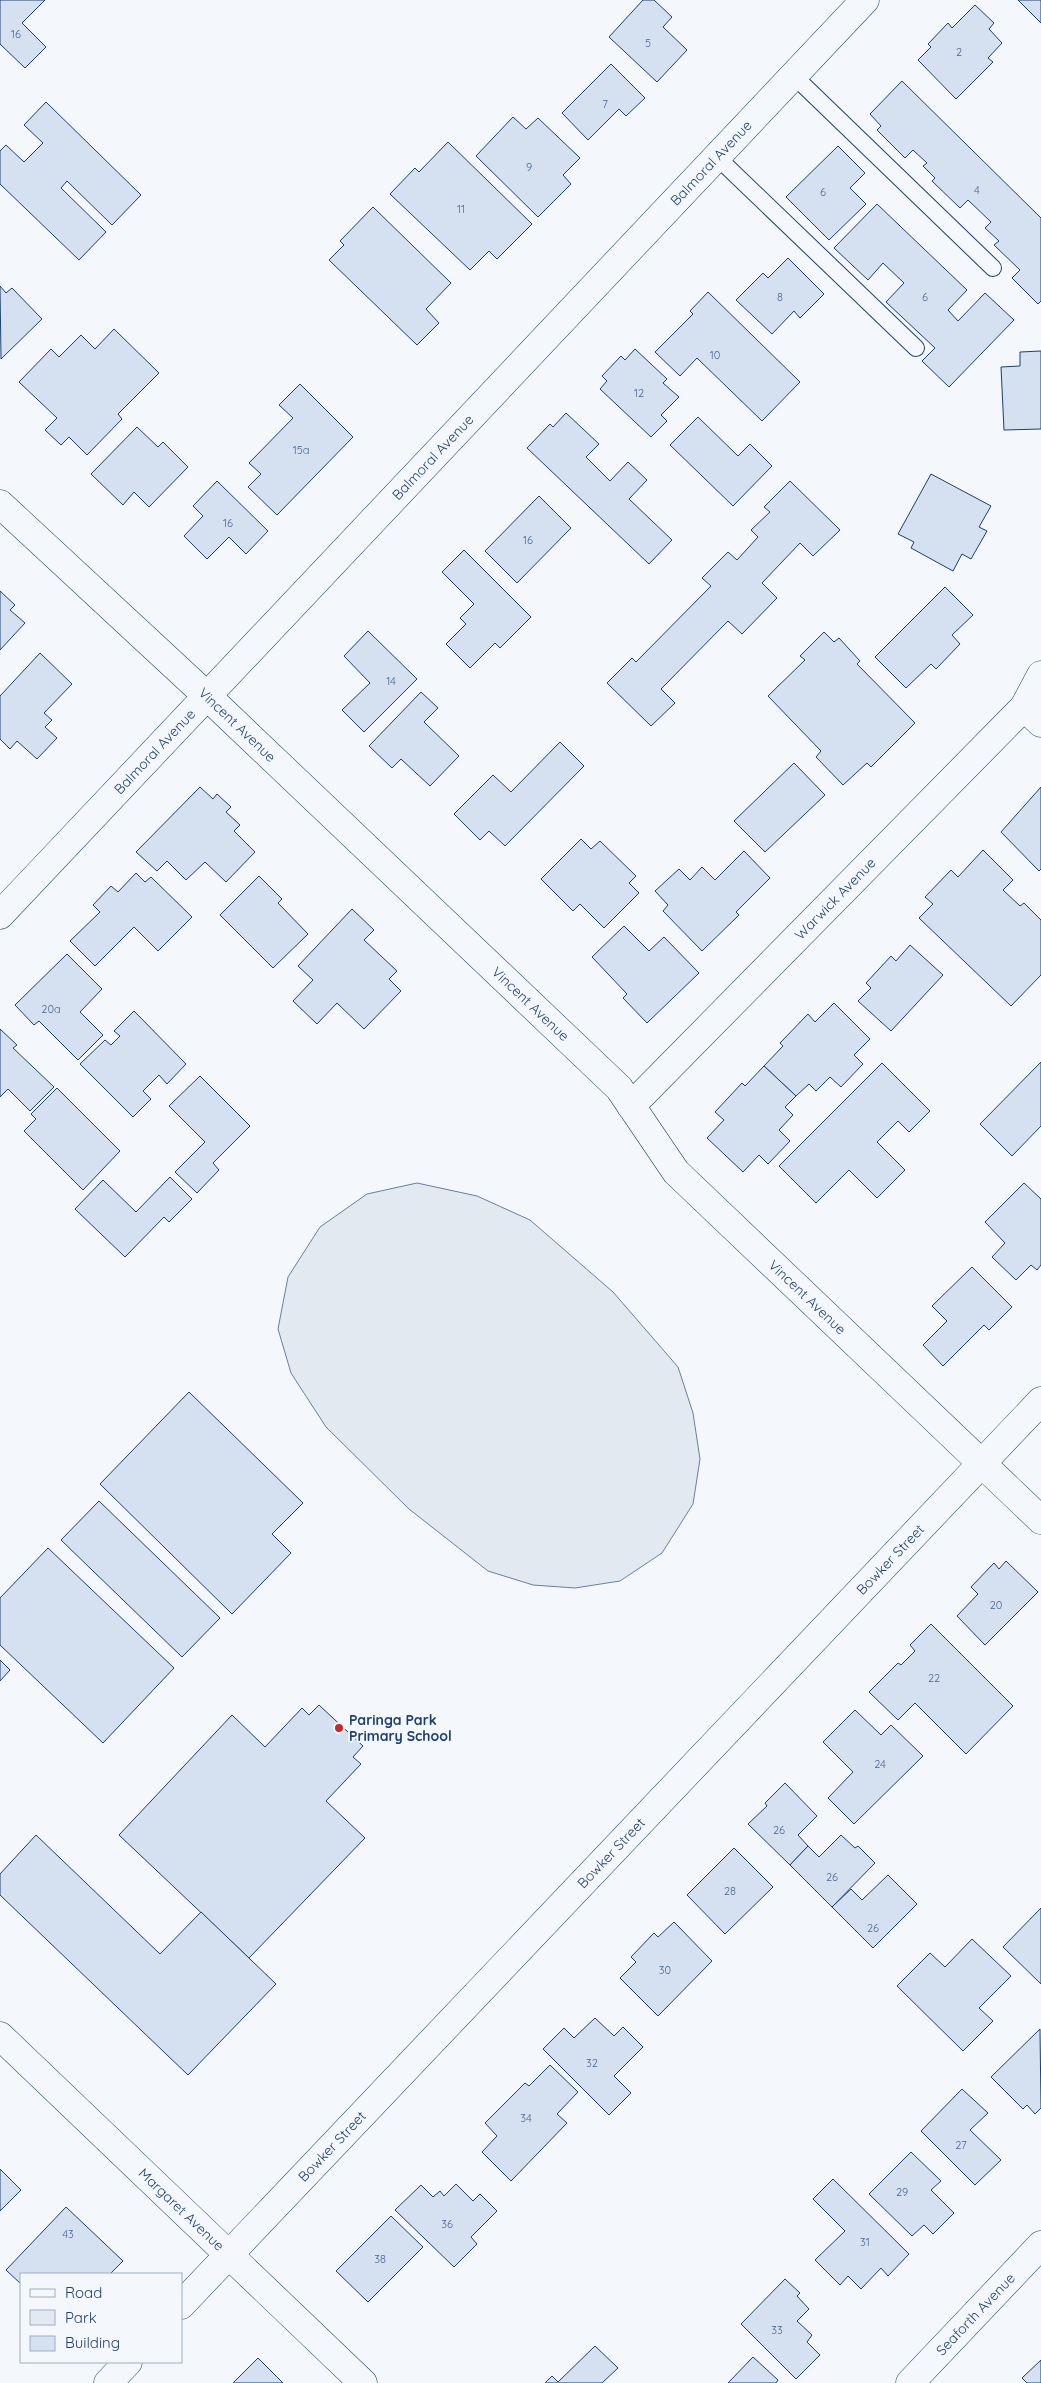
<svg xmlns="http://www.w3.org/2000/svg" width="1041" height="2383" font-family="Quicksand,sans-serif">
	<style>
		.green { fill: #e3e9f0; stroke: #687fa3 }
		.building { fill: #d5e0f0; stroke: #1d3f73 }
		.lines { fill: none; stroke-linecap: round; stroke-linejoin: round }
		.service-casing { stroke: #1d3f73; stroke-width: 18 }
		.minor-casing { stroke: #1d3f73; stroke-width: 29 }
		.service { stroke: #f4f7fb; stroke-width: 16 }
		.minor { stroke: #f4f7fb; stroke-width: 28 }
		.poi-dot { fill: #c62828; stroke: #f4f7fb; stroke-width: 2 }
		.labels { text-anchor: middle; dominant-baseline: central; stroke-width: 4; stroke-linejoin: round; paint-order: stroke }
		.number-label { font-size: 11px; fill: #4b6792 }
		.street-label { font-size: 14px; fill: #1d3f73; stroke: #f4f7fb }
		.poi-label { font-size: 14px; font-weight: bold; fill: #1d3f73; stroke: #f4f7fb; text-anchor: start }
	</style>
	<rect width="100%" height="100%" fill="#f4f7fb"/>
	<!-- green -->
	<path class="green" d="M417,1183L477,1196L530,1220L613,1292L678,1367L693,1413L700,1459L693,1504L662,1553L620,1581L575,1588L533,1585L488,1571L409,1509L326,1427L291,1373L278,1329L288,1277L320,1227L367,1194Z"/>
	<!-- building -->
	<g class="building">
		<path d="M0,0H45L22,23L46,47L25,68L0,44Z"/>
		<path d="M643,0H654L672,17L663,27L687,50L657,82L609,37Z"/>
		<path d="M1018,0H1041V23Z"/>
		<path d="M975,5L994,23L989,29L1002,43L988,58L993,62L956,99L918,60L931,47L928,44L948,23L952,28Z"/>
		<path d="M611,64L645,98L626,116L619,109L588,140L562,113Z"/>
		<path d="M902,81L1041,218V301L1038,304L1012,278L1020,270L994,245L999,241L985,228L991,222L968,200L960,208L932,181L935,178L923,166L927,163L913,150L905,158L877,130L881,126L870,114Z"/>
		<path d="M46,102L141,195L112,225L67,181L61,188L106,232L79,260L0,184V151L6,145L24,162L43,143L24,125Z"/>
		<path d="M513,117L526,129L538,118L580,158L563,175L571,184L538,217L476,156Z"/>
		<path d="M448,142L532,224L497,259L489,251L470,270L390,194L415,168L419,172Z"/>
		<path d="M838,146L865,173L850,188L866,204L829,240L786,197Z"/>
		<path d="M877,204L967,290L948,310L958,321L985,293L1014,320L949,387L922,361L935,348L886,302L904,283L883,263L868,280L834,248Z"/>
		<path d="M373,207L451,283L426,309L439,323L417,345L329,260L344,245L340,241Z"/>
		<path d="M788,258L824,294L800,318L794,311L772,334L736,300L763,273L768,278Z"/>
		<path d="M0,286L6,293L12,288L42,319L1,359Z"/>
		<path d="M708,292L800,382L762,421L697,358L680,376L655,352L693,314L690,311Z"/>
		<path d="M114,329L159,373L118,414L122,419L87,455L69,437L61,445L45,430L57,418L19,382L51,349L59,357L81,335L95,349Z"/>
		<path d="M635,349L667,379L663,383L679,397L661,415L667,421L651,437L600,389L607,381L602,376L621,356L625,360Z"/>
		<path d="M1041,351V429L1004,430L1001,367L1020,366V352Z"/>
		<path d="M300,384L353,437L277,515L248,487L261,474L249,463L293,418L279,405Z"/>
		<path d="M566,413L599,444L586,457L610,481L628,462L647,480L629,499L672,540L649,564L527,448L550,424L553,427Z"/>
		<path d="M698,417L738,456L750,444L772,466L733,506L670,445Z"/>
		<path d="M137,427L158,447L163,442L188,467L149,507L134,492L123,505L91,474Z"/>
		<path d="M931,474L991,506L979,527L987,531L971,559L962,554L953,571L911,548L914,542L898,534Z"/>
		<path d="M217,481L268,531L246,554L229,537L207,559L184,536L203,516L193,506Z"/>
		<path d="M790,481L840,530L813,556L800,543L762,583L777,598L742,634L728,621L661,689L675,703L651,726L607,683L632,658L636,662L711,586L702,578L728,552L737,560L758,537L751,530L770,512L764,507Z"/>
		<path d="M539,496L571,528L517,583L485,551Z"/>
		<path d="M464,550L531,617L500,648L495,643L470,668L446,644L466,624L460,618L474,604L442,572Z"/>
		<path d="M945,587L973,615L952,635L960,644L936,669L931,664L906,688L875,657Z"/>
		<path d="M0,591L15,605L10,610L25,623L0,650Z"/>
		<path d="M368,631L417,679L364,732L342,710L370,683L344,656Z"/>
		<path d="M824,632L834,642L839,638L860,661L857,664L915,723L871,767L867,763L843,785L816,757L821,751L768,696L805,660L800,656Z"/>
		<path d="M40,653L72,684L44,713L52,720L45,727L57,738L37,759L17,741L10,749L0,739V696Z"/>
		<path d="M421,692L438,708L424,722L459,756L430,786L401,759L392,768L369,746Z"/>
		<path d="M560,742L584,766L505,846L489,831L480,840L454,814L493,775L511,792Z"/>
		<path d="M794,763L825,795L765,852L734,821Z"/>
		<path d="M200,787L213,799L217,794L231,807L226,812L240,825L234,831L255,852L226,882L205,862L186,880L167,861L157,871L136,852Z"/>
		<path d="M1041,787V869L1039,871L1001,832Z"/>
		<path d="M581,839L591,849L600,841L636,876L629,883L639,893L604,928L580,904L573,911L541,879Z"/>
		<path d="M983,850L1013,880L1003,890L1020,906L1024,903L1041,920V975L1011,1006L919,918L933,904L925,897L951,870L958,877Z"/>
		<path d="M744,851L770,878L736,912L739,915L702,951L663,911L668,905L655,891L679,869L690,880L702,867L715,880Z"/>
		<path d="M136,873L145,882L151,877L192,917L158,951L134,927L95,966L70,941L100,912L93,905L111,886L118,892Z"/>
		<path d="M259,876L282,899L278,903L308,934L273,968L220,915Z"/>
		<path d="M352,909L374,930L364,940L397,971L389,979L401,991L364,1029L337,1003L317,1024L293,1001L313,980L298,966Z"/>
		<path d="M624,926L649,951L664,937L699,973L647,1023L623,998L627,994L592,957Z"/>
		<path d="M910,945L943,975L891,1031L858,1001L871,988L866,983L891,956L896,961Z"/>
		<path d="M67,954L102,989L80,1012L103,1035L78,1060L39,1021L34,1025L15,1005Z"/>
		<path d="M834,1003L870,1039L854,1055L863,1064L841,1087L830,1077L816,1091L809,1084L796,1096L764,1066L783,1046L780,1043L808,1014L815,1022Z"/>
		<path d="M134,1011L186,1064L167,1084L159,1075L143,1091L151,1099L133,1117L80,1064L105,1040L111,1045L120,1036L114,1031Z"/>
		<path d="M0,1029L17,1045L13,1048L54,1087L30,1111L8,1089L0,1097Z"/>
		<path d="M1041,1062V1126L1012,1156L980,1124Z"/>
		<path d="M882,1063L930,1111L909,1132L898,1121L877,1142L905,1170L877,1198L849,1170L816,1203L779,1166Z"/>
		<path d="M764,1066L796,1096L785,1107L793,1115L779,1130L790,1141L768,1164L759,1155L743,1172L707,1138L724,1120L715,1112L742,1083L745,1086Z"/>
		<path d="M200,1076L250,1126L213,1163L219,1170L197,1193L175,1172L205,1142L169,1106Z"/>
		<path d="M57,1088L120,1151L83,1190L24,1131L36,1119L31,1114Z"/>
		<path d="M170,1177L192,1199L169,1222L164,1217L125,1257L75,1209L103,1180L136,1212Z"/>
		<path d="M1024,1183L1041,1199V1265L1037,1270L1031,1265L1016,1280L992,1257L1005,1243L985,1222Z"/>
		<path d="M972,1267L1012,1307L989,1330L984,1325L943,1366L923,1345L947,1321L932,1306Z"/>
		<path d="M189,1392L303,1503L272,1534L291,1553L232,1614L100,1484Z"/>
		<path d="M99,1501L220,1618L182,1657L61,1540Z"/>
		<path d="M48,1548L174,1668L103,1743L0,1645V1598Z"/>
		<path d="M1006,1561L1038,1592L985,1645L957,1616L978,1594L971,1587L994,1563L999,1569Z"/>
		<path d="M931,1624L1013,1706L966,1754L915,1703L898,1720L869,1692L898,1663L901,1665L915,1651L910,1645Z"/>
		<path d="M0,1660L10,1670L0,1681Z"/>
		<path d="M319,1705L363,1746L353,1757L361,1764L326,1801L365,1838L249,1958L119,1835L232,1715L265,1747L302,1708L309,1715Z"/>
		<path d="M855,1710L881,1735L891,1725L923,1756L854,1824L828,1798L853,1772L823,1742Z"/>
		<path d="M785,1783L817,1816L798,1835L808,1846L790,1865L748,1824L767,1806L765,1803Z"/>
		<path d="M36,1835L160,1954L201,1912L276,1984L188,2075L0,1895V1874Z"/>
		<path d="M841,1835L855,1848L858,1846L875,1863L832,1907L790,1865L808,1846L819,1857Z"/>
		<path d="M734,1848L773,1887L725,1934L687,1895Z"/>
		<path d="M888,1875L917,1904L873,1948L832,1907L851,1889L862,1900Z"/>
		<path d="M1041,1908V1984L1003,1947Z"/>
		<path d="M674,1922L712,1961L658,2016L620,1978L636,1962L631,1957L654,1933L658,1937Z"/>
		<path d="M972,1939L1011,1976L979,2008L993,2021L963,2051L897,1986L930,1953L945,1967Z"/>
		<path d="M595,2018L614,2036L623,2027L643,2047L614,2076L631,2093L609,2115L543,2049L564,2028L574,2038Z"/>
		<path d="M1040,2029L1041,2108L1035,2114L1027,2105L1023,2109L991,2077Z"/>
		<path d="M550,2065L578,2092L557,2114L567,2123L511,2181L482,2152L497,2136L485,2123L525,2083L529,2086Z"/>
		<path d="M962,2089L988,2113L970,2130L1001,2160L975,2185L921,2131Z"/>
		<path d="M911,2152L941,2181L931,2190L954,2213L933,2234L924,2225L912,2236L869,2194Z"/>
		<path d="M0,2169L21,2190L0,2211Z"/>
		<path d="M833,2179L909,2254L888,2276L881,2268L861,2289L848,2276L840,2285L815,2260L845,2231L813,2199Z"/>
		<path d="M456,2184L473,2201L480,2194L497,2211L471,2237L477,2244L454,2267L395,2210L421,2185L433,2197L440,2191L444,2196Z"/>
		<path d="M66,2207L123,2261L110,2274H21V2284L6,2270Z"/>
		<path d="M391,2216L423,2247L368,2302L336,2271Z"/>
		<path d="M785,2279L800,2293L797,2296L809,2309L797,2321L812,2335L807,2342L820,2355L796,2379L741,2324Z"/>
		<path d="M595,2346L618,2368L602,2383H545L552,2376L558,2382Z"/>
		<path d="M753,2357L778,2380L776,2383H728Z"/>
		<path d="M258,2358L283,2383H233Z"/>
		<path d="M1041,2360V2383H1027L1022,2378Z"/>
	</g>
	<g class="lines">
		<defs>
			<g id="service">
				<path d="M794,76L993,268"/>
				<path d="M717,157L916,348"/>
			</g>
			<g id="minor">
				<path id="s1" d="M0,504L207,696L619,1088L676,1172L1041,1520"/>
				<path d="M1024,707L1041,675"/>
				<path id="s2" d="M0,915L865,0"/>
				<path id="s3" d="M631,1106L1024,707L1041,723"/>
				<path id="s4" d="M0,2036L363,2383"/>
				<path id="s5" d="M181,2305L1041,1401"/>
				<path d="M108,2383L128,2362"/>
				<path id="s6" d="M910,2383L1041,2245"/>
			</g>
		</defs>
		<!-- service casing -->
		<use href="#service" class="service-casing"/>
		<!-- minor casing -->
		<use href="#minor" class="minor-casing"/>
		<!-- service -->
		<use href="#service" class="service"/>
		<!-- minor -->
		<use href="#minor" class="minor"/>
	</g>
	<!-- markers -->
	<circle class="poi-dot" cx="339" cy="1728" r="5"/>
	<g class="labels">
		<!-- number labels -->
		<g class="number-label">
			<text x="16" y="34">16</text>
			<text x="648" y="43">5</text>
			<text x="959" y="52">2</text>
			<text x="605" y="104">7</text>
			<text x="529" y="167">9</text>
			<text x="977" y="190">4</text>
			<text x="823" y="192">6</text>
			<text x="461" y="209">11</text>
			<text x="780" y="297">8</text>
			<text x="925" y="297">6</text>
			<text x="715" y="355">10</text>
			<text x="639" y="393">12</text>
			<text x="301" y="450">15a</text>
			<text x="228" y="523">16</text>
			<text x="528" y="540">16</text>
			<text x="391" y="681">14</text>
			<text x="51" y="1009">20a</text>
			<text x="996" y="1605">20</text>
			<text x="934" y="1678">22</text>
			<text x="880" y="1764">24</text>
			<text x="779" y="1830">26</text>
			<text x="832" y="1877">26</text>
			<text x="730" y="1891">28</text>
			<text x="873" y="1928">26</text>
			<text x="665" y="1970">30</text>
			<text x="592" y="2063">32</text>
			<text x="526" y="2118">34</text>
			<text x="961" y="2145">27</text>
			<text x="902" y="2192">29</text>
			<text x="447" y="2224">36</text>
			<text x="68" y="2234">43</text>
			<text x="865" y="2242">31</text>
			<text x="380" y="2259">38</text>
			<text x="777" y="2330">33</text>
		</g>
		<!-- street labels -->
		<g class="street-label">
			<text stroke="none"><textPath href="#s2" startOffset="1035">Balmoral Avenue</textPath></text>
			<text stroke="none"><textPath href="#s2" startOffset="630">Balmoral Avenue</textPath></text>
			<text stroke="none"><textPath href="#s1" startOffset="324">Vincent Avenue</textPath></text>
			<text stroke="none"><textPath href="#s2" startOffset="225">Balmoral Avenue</textPath></text>
			<text stroke="none"><textPath href="#s3" startOffset="291">Warwick Avenue</textPath></text>
			<text stroke="none"><textPath href="#s1" startOffset="729">Vincent Avenue</textPath></text>
			<text stroke="none"><textPath href="#s1" startOffset="1134">Vincent Avenue</textPath></text>
			<text stroke="none"><textPath href="#s5" startOffset="1029">Bowker Street</textPath></text>
			<text stroke="none"><textPath href="#s5" startOffset="624">Bowker Street</textPath></text>
			<text stroke="none"><textPath href="#s5" startOffset="219">Bowker Street</textPath></text>
			<text stroke="none"><textPath href="#s4" startOffset="251">Margaret Avenue</textPath></text>
			<text stroke="none"><textPath href="#s6" startOffset="95">Seaforth Avenue</textPath></text>
		</g>
		<!-- poi labels -->
		<g class="poi-label">
			<text x="349" y="1720">Paringa Park<tspan x="349" dy="16">Primary School</tspan></text>
		</g>
	</g>
	<!-- legend -->
	<rect x="20" y="2273" width="162" height="90" fill="#f4f7fb" stroke="#9eadc5"/>
	<rect x="30" y="2289" width="25" height="8" fill="#f4f7fb" stroke="#9eadc5"/>
	<text x="65" y="2298" font-size="15" fill="#1d3f73">Road</text>
	<rect x="30" y="2310" width="25" height="15" fill="#e3e9f0" stroke="#9eadc5"/>
	<text x="65" y="2323" font-size="15" fill="#1d3f73">Park</text>
	<rect x="30" y="2336" width="25" height="15" fill="#d5e0f0" stroke="#9eadc5"/>
	<text x="65" y="2348" font-size="15" fill="#1d3f73">Building</text>
</svg>
